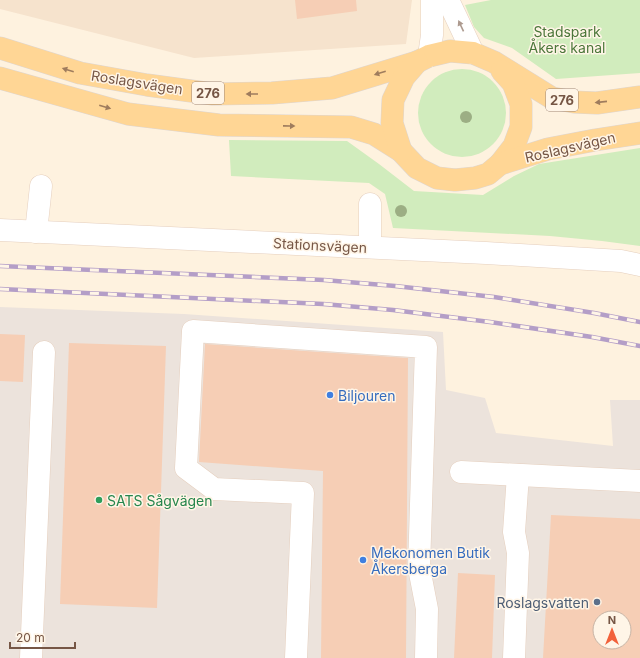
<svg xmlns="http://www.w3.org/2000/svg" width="640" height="658" font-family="Inter,sans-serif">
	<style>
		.residential { fill: #f6e3cd }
		.industrial { fill: #ece3dc; fill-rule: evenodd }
		.green { fill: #d1ecbd }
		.building { fill: #f6ceb5; fill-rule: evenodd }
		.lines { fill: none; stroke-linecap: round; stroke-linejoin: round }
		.minor-casing { stroke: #e5cfbe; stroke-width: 23 }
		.major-casing { stroke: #ded6d2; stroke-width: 23 }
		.minor { stroke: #fff; stroke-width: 22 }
		.major { stroke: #ffd695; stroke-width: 22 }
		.rail-casing { stroke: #b49ec7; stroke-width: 4.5 }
		.rail { stroke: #fff5e7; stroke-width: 3; stroke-dasharray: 9; stroke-linecap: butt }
		.tree { fill: #9cae84 }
		.oneway { fill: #ad9a8f }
		.oneway2 { fill: #9f7c5d }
		.shop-dot { fill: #3f7fe0; stroke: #fff5e7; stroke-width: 1.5 }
		.leisure-dot { fill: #2e9e5b; stroke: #fff5e7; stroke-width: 1.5 }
		.service-dot { fill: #5c6f8a; stroke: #fff5e7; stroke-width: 1.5 }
		.labels { text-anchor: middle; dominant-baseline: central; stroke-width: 3; stroke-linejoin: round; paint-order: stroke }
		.shield { fill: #fff5e7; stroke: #9f8676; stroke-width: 1 }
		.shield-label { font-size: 13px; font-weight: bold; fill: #765645 }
		.park-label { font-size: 14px; fill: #4c773a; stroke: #fff5e7 }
		.street-label { font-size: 14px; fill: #765645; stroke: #fff5e7 }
		.shop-label { font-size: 14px; fill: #366cbe; stroke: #fff5e7; text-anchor: start }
		.leisure-label { font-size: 14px; fill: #27864d; stroke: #fff5e7; text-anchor: start }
		.service-label { font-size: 14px; fill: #4e5e75; stroke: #fff5e7; text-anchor: end }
	</style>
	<rect width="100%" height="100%" fill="#fef2df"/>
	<!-- residential -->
	<path class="residential" d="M0,0H412L406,44L194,58L0,9Z"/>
	<!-- industrial -->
	<path class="industrial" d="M0,307L184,314L443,332L446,390L485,398L496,433L613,446L610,400H640V658H0ZM600,618H624V642H600Z"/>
	<!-- green -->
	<g class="green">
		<path d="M491,0H640V73L556,79L512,48L484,38L474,27L465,5Z"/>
		<circle cx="462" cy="113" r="44"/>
		<path d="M229,140L347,141L379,164L414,191L483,195L514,176L539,164L640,148V246L602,241L550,236L393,228L385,194L369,183L231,176Z"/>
	</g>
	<!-- building -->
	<g class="building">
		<path d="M295,0H356L357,11L297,19Z"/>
		<path d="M0,334L25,335L23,382L0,381Z"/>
		<path d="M69,343L166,346L157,608L60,604Z"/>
		<path d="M205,344L408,358L406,658H321L323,471L199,462Z"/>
		<path d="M551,515L640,519V658H543ZM600,618H624V642H600Z"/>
		<path d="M458,573L495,575L492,658H454Z"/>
	</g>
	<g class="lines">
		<defs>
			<g id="minor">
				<path d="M448,0L473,53"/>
				<path d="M429,56L432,35V0"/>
				<path d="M0,230L486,253L621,261L640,265"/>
				<path d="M36,232L41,186"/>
				<path d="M370,247V204"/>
				<path d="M461,472L640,481"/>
				<path d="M31,658L44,352"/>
				<path d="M296,658L303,493L214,489L186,468L193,331L426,347L419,568L427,609L426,658"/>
				<path d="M514,658L518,553L514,532L518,475"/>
			</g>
			<g id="major">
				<path d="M0,48L80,73L147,85L213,94L272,93L332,88L417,62L429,56L450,51L473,53L494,62L552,98L574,102L597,103L640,97"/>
				<path d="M0,78L128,114L219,125L351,127L374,134L401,151L417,168L437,178L455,180L475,178L488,174L500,164L514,146L521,127V104L513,83L502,71"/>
				<path d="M401,151L392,123L393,100L404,77L417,62"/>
				<path d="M500,164L548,149L595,140L640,133"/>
			</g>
		</defs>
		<!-- minor casing -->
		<use href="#minor" class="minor-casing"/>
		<!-- major casing -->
		<use href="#major" class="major-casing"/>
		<!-- minor -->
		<use href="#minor" class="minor"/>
		<!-- major -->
		<use href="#major" class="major"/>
		<defs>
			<g id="rail">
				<path d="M0,266L324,280L395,286L494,297L594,313L640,322"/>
				<path d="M0,289L323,304L393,310L490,322L592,337L640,346"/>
			</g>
		</defs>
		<!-- rail casing -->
		<use href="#rail" class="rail-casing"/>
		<!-- rail -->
		<use href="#rail" class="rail"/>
	</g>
	<!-- trees -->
	<g class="tree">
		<circle cx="466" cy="117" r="6"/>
		<circle cx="401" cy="211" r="6"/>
	</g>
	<!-- one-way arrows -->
	<defs><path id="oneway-solid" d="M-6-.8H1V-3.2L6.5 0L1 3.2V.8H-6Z"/></defs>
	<use class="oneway" href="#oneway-solid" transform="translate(461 26) rotate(-115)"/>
	<g class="oneway2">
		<use href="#oneway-solid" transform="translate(68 70) rotate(-163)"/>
		<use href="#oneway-solid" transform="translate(380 73) rotate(163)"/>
		<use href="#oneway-solid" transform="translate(252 94) rotate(180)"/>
		<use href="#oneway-solid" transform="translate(601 102) rotate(174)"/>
		<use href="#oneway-solid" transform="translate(105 107) rotate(16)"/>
		<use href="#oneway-solid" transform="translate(289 126) rotate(1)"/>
	</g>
	<!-- markers -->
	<g class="shop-dot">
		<circle cx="330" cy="395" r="4"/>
		<circle cx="363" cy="560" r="4"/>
	</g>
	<circle class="leisure-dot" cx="99" cy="500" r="4"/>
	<circle class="service-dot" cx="597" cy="602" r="4"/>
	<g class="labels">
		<!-- shield labels -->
		<g class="shield">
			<rect x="192" y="82" width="32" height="22" rx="3"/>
			<rect x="546" y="89" width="32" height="22" rx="3"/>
		</g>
		<g class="shield-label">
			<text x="208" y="93">276</text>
			<text x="562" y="100">276</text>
		</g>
		<!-- park labels -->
		<g class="park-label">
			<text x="567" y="31">Stadspark<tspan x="567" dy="16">Åkers kanal</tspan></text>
		</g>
		<!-- street labels -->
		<g class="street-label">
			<text transform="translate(137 82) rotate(9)">Roslagsvägen</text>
			<text transform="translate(570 147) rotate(-13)">Roslagsvägen</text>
			<text transform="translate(320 245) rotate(3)">Stationsvägen</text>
		</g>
		<!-- shop labels -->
		<g class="shop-label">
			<text x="338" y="395">Biljouren</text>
			<text x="371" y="552">Mekonomen Butik<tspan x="371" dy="16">Åkersberga</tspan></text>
		</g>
		<!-- leisure labels -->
		<g class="leisure-label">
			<text x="107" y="500">SATS Sågvägen</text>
		</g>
		<!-- service labels -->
		<g class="service-label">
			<text x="589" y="602">Roslagsvatten</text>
		</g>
	</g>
	<!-- north arrow -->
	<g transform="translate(612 630)"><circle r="19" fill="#fff5e7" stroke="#c8b5a6"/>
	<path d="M0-3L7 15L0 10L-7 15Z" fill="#f2613a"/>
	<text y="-6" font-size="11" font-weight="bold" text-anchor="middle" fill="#765645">N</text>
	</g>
	<!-- scale -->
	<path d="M10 642v6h65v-6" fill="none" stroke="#765645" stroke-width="2"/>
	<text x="16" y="642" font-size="12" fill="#765645" stroke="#fff5e7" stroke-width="3" paint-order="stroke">20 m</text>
</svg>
